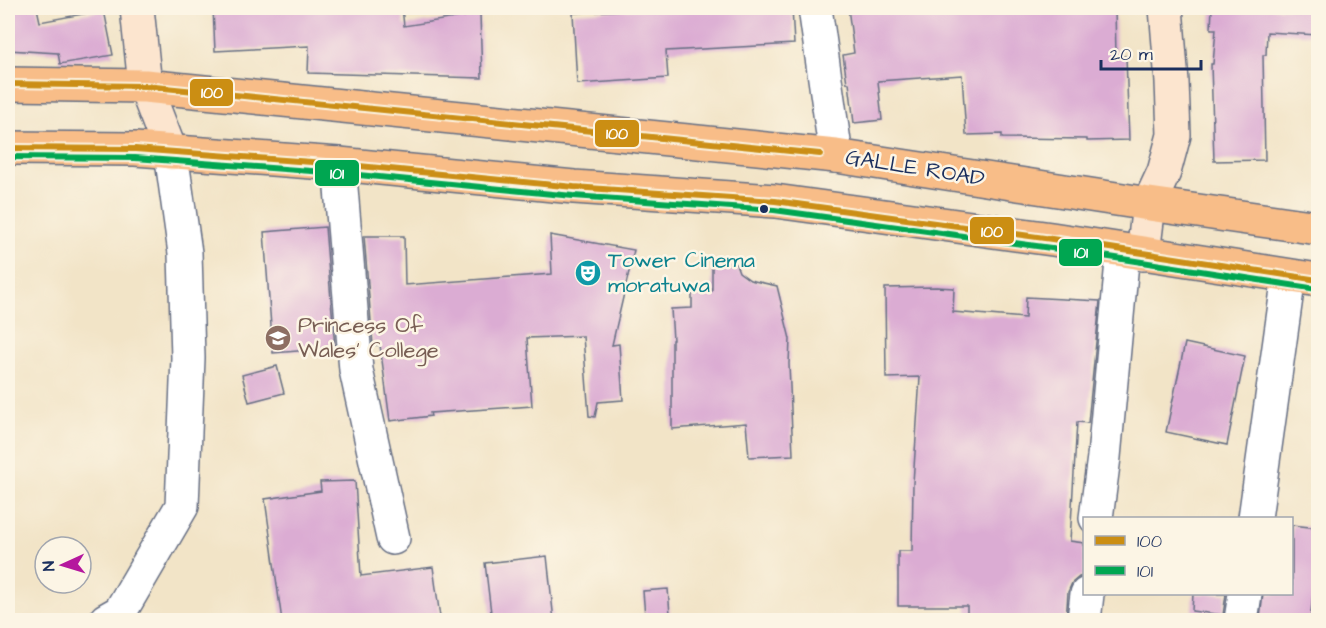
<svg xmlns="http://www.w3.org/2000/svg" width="1326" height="628" font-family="'Architects Daughter',sans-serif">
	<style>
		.building { fill: #dbacd3 }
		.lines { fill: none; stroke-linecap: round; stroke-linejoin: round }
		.street-casing { stroke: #666e83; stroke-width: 36 }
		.secondary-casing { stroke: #666e83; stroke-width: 36 }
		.highway-casing { stroke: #666e83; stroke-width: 36 }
		.street { stroke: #fff; stroke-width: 33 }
		.secondary { stroke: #fce5cf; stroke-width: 33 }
		.highway { stroke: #f8bd88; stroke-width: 33 }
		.bus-1-casing { stroke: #fcf5e5; stroke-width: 10 }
		.bus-2-casing { stroke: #fcf5e5; stroke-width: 10 }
		.bus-1 { stroke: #cb8e13; stroke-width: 6 }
		.bus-2 { stroke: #00a651; stroke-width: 6 }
		.bus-dot { fill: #1b2f5e; stroke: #fcf5e5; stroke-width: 2 }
		.labels { text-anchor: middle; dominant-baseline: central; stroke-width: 5; stroke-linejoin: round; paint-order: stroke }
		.street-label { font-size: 22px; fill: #1b2f5e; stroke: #fcf5e5 }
		.culture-label { font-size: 22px; fill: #0d838f; stroke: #fcf5e5; text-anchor: start }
		.education-label { font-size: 22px; fill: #785e54; stroke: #fcf5e5; text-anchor: start }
		.line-badge { stroke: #fcf5e5; stroke-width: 2 }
		.badge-label { font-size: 16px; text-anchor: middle; font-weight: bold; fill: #fff }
	</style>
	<rect width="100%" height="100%" fill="#fcf5e5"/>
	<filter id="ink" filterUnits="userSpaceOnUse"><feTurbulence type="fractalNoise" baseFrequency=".0167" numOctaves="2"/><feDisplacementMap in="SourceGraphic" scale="12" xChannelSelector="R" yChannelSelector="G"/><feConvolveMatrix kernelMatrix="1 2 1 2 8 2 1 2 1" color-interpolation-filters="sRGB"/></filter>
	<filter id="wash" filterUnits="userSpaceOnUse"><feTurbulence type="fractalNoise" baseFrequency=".008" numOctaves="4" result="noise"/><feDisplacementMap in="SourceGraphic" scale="24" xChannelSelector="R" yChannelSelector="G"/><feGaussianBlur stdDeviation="1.35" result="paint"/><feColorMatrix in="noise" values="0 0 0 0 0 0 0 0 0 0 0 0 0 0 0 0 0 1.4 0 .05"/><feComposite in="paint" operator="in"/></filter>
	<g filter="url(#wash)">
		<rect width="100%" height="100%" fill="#f2e4c7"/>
		<g id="blocks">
			<!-- building -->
			<g class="building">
				<path d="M8,8H37L40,22L104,10L113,55L60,64L58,53L8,50Z"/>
				<path d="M213,8H402L404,26L480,14L482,78L308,73L309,46L215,51Z"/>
				<path d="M658,8H792L794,44L666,51L668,78L577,84L573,13Z"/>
				<path d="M848,8H987V13L1072,8H1115L1116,57L1126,56L1129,140L1087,141V139L1002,138V134L966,135L962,75L878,81L882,120L854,123L849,83H847L843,55L854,53Z"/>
				<path d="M1212,8H1318V35L1267,32L1266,55H1263L1265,160L1214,161L1211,64H1213L1216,29H1211Z"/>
				<path d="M325,227L335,348L273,353L264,232Z"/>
				<path d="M550,235L634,250L612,345L619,344L623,400L598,402L595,417L589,416L583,336L527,338L532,406L430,413L431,416L390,421L380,345H373L364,236H404L405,285L552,274Z"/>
				<path d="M712,263L736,264L739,272L750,280L777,286L790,339L789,364L793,455L749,457L746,423L672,429V340H673L671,309L692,308V293L712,291Z"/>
				<path d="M936,287L954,288L953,312L1025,318L1026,297L1100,301L1088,423L1077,422L1070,541L1084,543V576L1079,577L1072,583L1068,592L1066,621H967V606H898V551H912L913,483L920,377L886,378L885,288Z"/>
				<path d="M1185,343L1245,356L1227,445L1166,432Z"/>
				<path d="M277,366L284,393L249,402L242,375Z"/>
				<path d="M355,481L361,576L433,567L440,617L411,621H282L265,499L321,491L320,482Z"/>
				<path d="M1292,525L1318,528V549L1310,621L1260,619L1263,594H1292Z"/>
				<path d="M547,556L554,621H492L485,563Z"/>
				<path d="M668,589L670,614L645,616L643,591Z"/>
				<path d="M1193,594H1226L1223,615L1192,611Z"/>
			</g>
		</g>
	</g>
	<g filter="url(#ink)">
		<use href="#blocks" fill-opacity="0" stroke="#666e83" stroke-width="1.5"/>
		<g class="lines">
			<defs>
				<g id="street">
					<path d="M815,8L836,156"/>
					<path d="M339,164L356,370L393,538"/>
					<path d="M1096,518L1104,457L1123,251"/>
					<path d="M1255,518L1289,276"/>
					<path d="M106,620L120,612L182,506L188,358L185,253L171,153"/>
					<path d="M1084,620L1087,594"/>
					<path d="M1241,620L1245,594"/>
				</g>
				<g id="secondary">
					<path d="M137,8L145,86L171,153"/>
					<path d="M1143,254L1149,204L1164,172L1174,135L1172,82L1166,8"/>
				</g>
				<g id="highway">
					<path d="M8,84L145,86L836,156L1149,204L1318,228"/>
					<path d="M8,148L135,149L339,164L574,187L775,201L1052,239L1318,280"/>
				</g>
			</defs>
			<!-- street casing -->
			<use href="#street" class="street-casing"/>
			<!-- secondary casing -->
			<use href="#secondary" class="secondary-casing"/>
			<!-- highway casing -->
			<use href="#highway" class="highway-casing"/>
			<!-- street -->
			<use href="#street" class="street"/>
			<!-- secondary -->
			<use href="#secondary" class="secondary"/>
			<!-- highway -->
			<use href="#highway" class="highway"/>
			<defs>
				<g id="bus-1">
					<path d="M8,84L145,86L820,154"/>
					<path d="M8,148L135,149L339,164L574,187L775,201L1052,239L1318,280"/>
				</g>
				<path id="bus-2" d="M8,157L135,158L338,173L573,196L774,210L1051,248L1317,289"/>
			</defs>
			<!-- bus-1 casing -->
			<use href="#bus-1" class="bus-1-casing"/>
			<!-- bus-2 casing -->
			<use href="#bus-2" class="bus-2-casing"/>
			<!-- bus-1 -->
			<use href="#bus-1" class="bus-1"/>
			<!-- bus-2 -->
			<use href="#bus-2" class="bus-2"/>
		</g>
	</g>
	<!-- icons -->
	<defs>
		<symbol id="theatre-disc" viewBox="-11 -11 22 22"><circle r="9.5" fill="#0f9aa8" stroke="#fcf5e5"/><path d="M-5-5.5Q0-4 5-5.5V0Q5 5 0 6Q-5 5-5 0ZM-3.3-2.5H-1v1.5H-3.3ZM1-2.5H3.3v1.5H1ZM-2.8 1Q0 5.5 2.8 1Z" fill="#fff"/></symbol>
		<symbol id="school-disc" viewBox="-11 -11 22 22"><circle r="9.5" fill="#8d6e63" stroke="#fcf5e5"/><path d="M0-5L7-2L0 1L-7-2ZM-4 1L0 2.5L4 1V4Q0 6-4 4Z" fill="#fff"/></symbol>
	</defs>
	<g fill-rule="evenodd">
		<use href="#theatre-disc" x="573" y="258" width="30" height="30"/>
		<use href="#school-disc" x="263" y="323" width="30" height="30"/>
	</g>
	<!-- markers -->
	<circle class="bus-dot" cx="764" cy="209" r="5"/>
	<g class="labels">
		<!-- street labels -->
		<g class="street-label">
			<text transform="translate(915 168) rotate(9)">GALLE ROAD</text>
		</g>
		<!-- culture labels -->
		<g class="culture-label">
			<text x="608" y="260">Tower Cinema<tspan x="608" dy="25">moratuwa</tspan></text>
		</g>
		<!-- education labels -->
		<g class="education-label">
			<text x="298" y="325">Princess Of<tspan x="298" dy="25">Wales' College</tspan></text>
		</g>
	</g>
	<g class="line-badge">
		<rect x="189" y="78" width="45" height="29" rx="6" fill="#cb8e13"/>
		<rect x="594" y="119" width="46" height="29" rx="6" fill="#cb8e13"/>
		<rect x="314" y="159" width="46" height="28" rx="6" fill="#00a651"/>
		<rect x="969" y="216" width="46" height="29" rx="6" fill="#cb8e13"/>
		<rect x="1058" y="238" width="45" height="29" rx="6" fill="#00a651"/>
	</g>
	<g class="badge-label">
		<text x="212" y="98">100</text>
		<text x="617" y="139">100</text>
		<text x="337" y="179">101</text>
		<text x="992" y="237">100</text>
		<text x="1081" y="258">101</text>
	</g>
	<!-- margin -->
	<rect width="1326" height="628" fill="none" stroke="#fcf5e5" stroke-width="30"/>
	<!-- legend -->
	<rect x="1083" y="517" width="210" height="78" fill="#fcf5e5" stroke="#a2a6af" stroke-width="1.5"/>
	<rect x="1095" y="536" width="30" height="9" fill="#cb8e13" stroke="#a2a6af" stroke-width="1.5"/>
	<text x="1137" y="547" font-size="18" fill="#1b2f5e">100</text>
	<rect x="1095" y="566" width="30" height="9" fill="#00a651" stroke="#a2a6af" stroke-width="1.5"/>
	<text x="1137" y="577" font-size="18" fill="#1b2f5e">101</text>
	<!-- north arrow -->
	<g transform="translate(63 565) rotate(266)"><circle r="28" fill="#fcf5e5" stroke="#a2a6af" stroke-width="1.5"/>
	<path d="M0-4.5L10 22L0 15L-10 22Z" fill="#b5179e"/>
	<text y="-9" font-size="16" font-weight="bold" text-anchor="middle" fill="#1b2f5e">N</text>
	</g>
	<!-- scale -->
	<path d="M1101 60v9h100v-9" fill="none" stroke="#1b2f5e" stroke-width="3"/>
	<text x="1110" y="60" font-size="18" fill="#1b2f5e" stroke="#fcf5e5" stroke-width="4.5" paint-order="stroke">20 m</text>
</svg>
